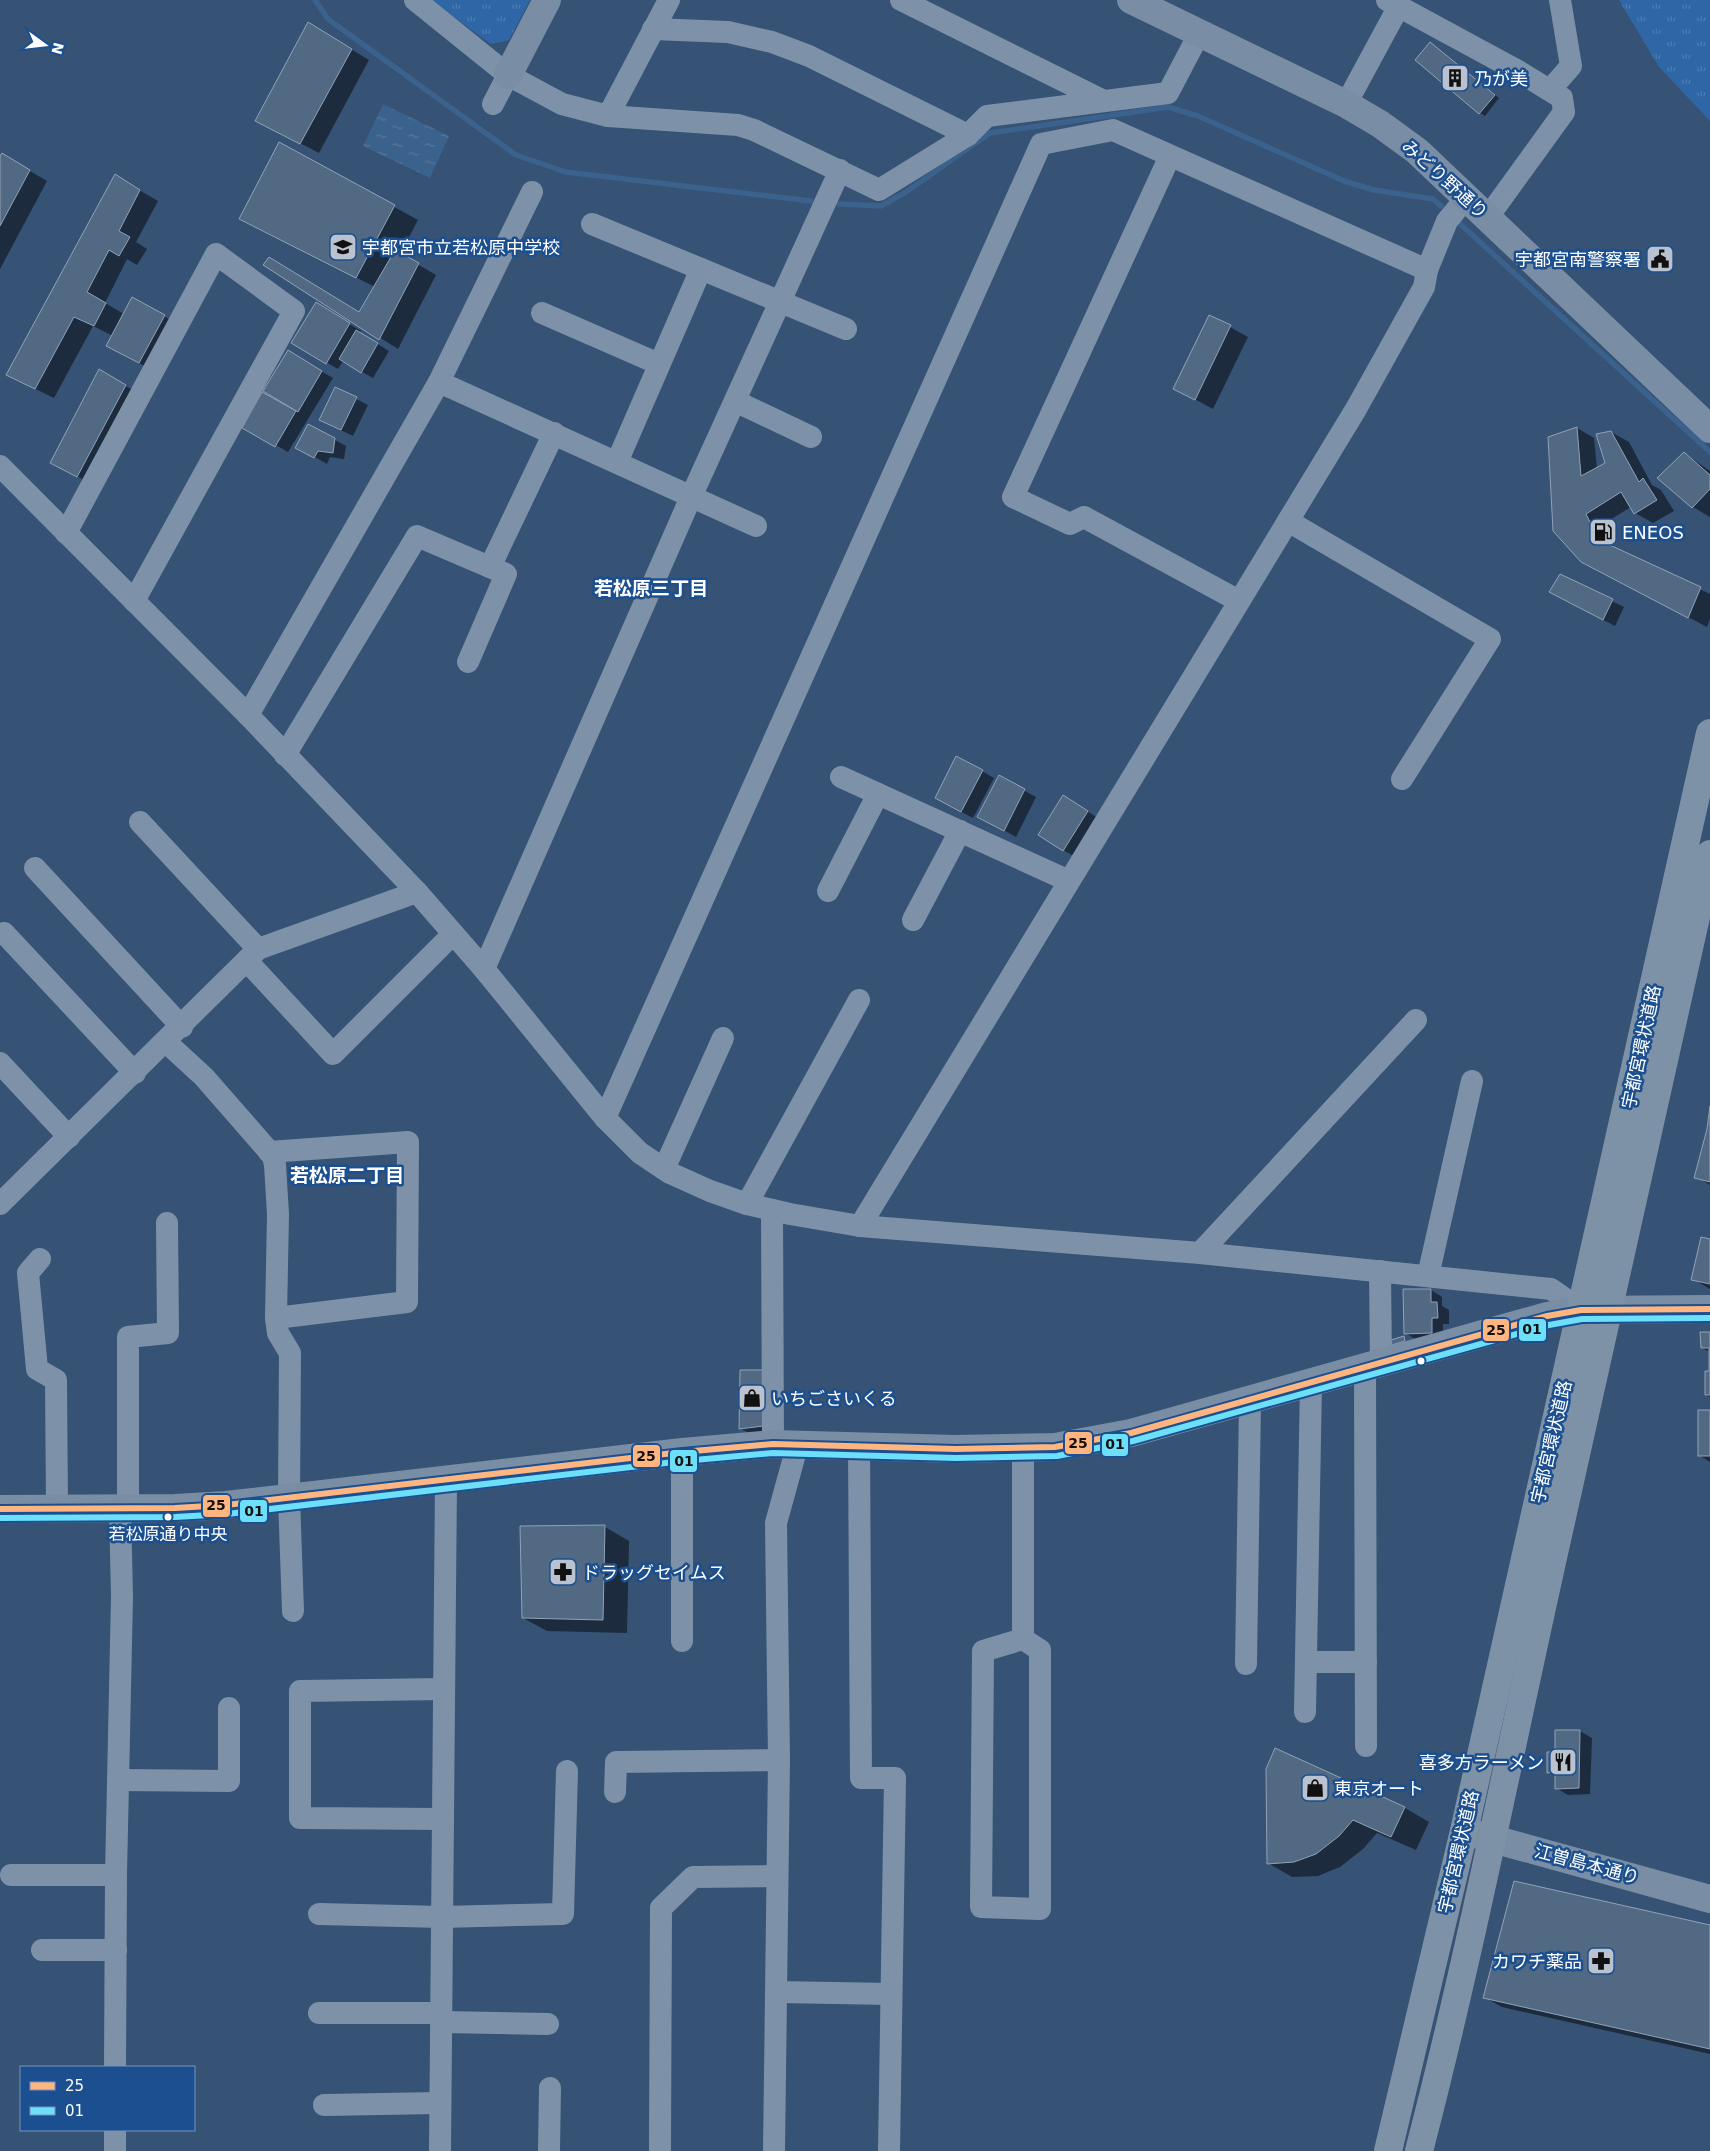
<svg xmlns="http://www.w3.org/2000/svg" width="1710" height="2151" font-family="'DejaVu Sans','Noto Sans JP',sans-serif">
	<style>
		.grass { fill: url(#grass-tufts) }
		.water { fill: url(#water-ripples) }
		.shadow { fill: #0007 }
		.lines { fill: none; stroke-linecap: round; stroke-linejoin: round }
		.stream { stroke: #3b618d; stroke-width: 5.5 }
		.building { fill: #526984; stroke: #92a2b6 }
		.street { stroke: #7d92a8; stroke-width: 22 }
		.secondary { stroke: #798da4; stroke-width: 28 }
		.highway { stroke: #7e92a7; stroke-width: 28 }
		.bus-1-casing { stroke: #1b4f8f; stroke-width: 10 }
		.bus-2-casing { stroke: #1b4f8f; stroke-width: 10 }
		.bus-1 { stroke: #ffb580; stroke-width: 6 }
		.bus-2 { stroke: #6ddff8; stroke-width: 6 }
		.bus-dot { fill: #fff; stroke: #1b4f8f; stroke-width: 2 }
		.labels { text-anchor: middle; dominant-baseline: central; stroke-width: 5; stroke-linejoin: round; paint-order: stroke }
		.bus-label { font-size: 17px; fill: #fff; stroke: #1b4f8f }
		.poi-label { font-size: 18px; fill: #fff; stroke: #1b4f8f; text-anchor: start }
		.street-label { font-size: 18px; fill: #fff; stroke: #1b4f8f }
		.neighbourhood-label { font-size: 19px; font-weight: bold; fill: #fff; stroke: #1b4f8f }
		.line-badge { stroke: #1b4f8f; stroke-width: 2 }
		.pale-badge-label { font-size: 14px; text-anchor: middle; font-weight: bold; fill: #111 }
	</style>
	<defs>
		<pattern id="grass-tufts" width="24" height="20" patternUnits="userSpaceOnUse" patternTransform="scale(1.25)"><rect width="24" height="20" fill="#2f66a5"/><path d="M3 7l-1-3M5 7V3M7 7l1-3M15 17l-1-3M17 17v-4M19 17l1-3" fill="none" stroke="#4e7db2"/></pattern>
		<pattern id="water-ripples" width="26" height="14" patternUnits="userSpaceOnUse" patternTransform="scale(1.25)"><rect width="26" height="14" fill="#3b618d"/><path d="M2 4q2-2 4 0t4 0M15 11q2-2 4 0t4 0" fill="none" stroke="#58799e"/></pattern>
	</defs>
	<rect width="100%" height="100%" fill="#365274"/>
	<!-- grass -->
	<g class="grass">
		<path d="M430,0H530L509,40L491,44Z"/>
		<path d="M1619,0H1710V121L1659,67Z"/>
	</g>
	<!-- water -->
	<path class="water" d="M383,104L449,136L430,178L363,146Z"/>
	<!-- shadow -->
	<g class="shadow">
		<path d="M326,34L369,60L319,153L275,130Z"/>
		<path d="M1430,43L1499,98L1485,116L1480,113Z"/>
		<path d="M279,144L418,220L400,254L436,275L398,349L265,265L359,314L375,287L240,219Z"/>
		<path d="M0,158L20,165L47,181L0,269Z"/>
		<path d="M115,176L158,201L136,242L147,249L137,265L127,259L105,303L124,314L164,316L182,326L158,373L126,356L113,336L93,326L54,398L7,375Z"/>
		<path d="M316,304L361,331L360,333L389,351L373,378L343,361L338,369L293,343Z"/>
		<path d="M1230,327L1248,337L1213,409L1174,388Z"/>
		<path d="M288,352L333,378L288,452L244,427L284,403Z"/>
		<path d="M100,371L143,396L95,486L69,472Z"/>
		<path d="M335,388L368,405L353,436L332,426Z"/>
		<path d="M309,426L346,446L344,459L330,457L327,464L297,447Z"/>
		<path d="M1577,428L1594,438L1597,469L1606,463L1611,432L1629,442L1652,485L1661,490L1674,511L1653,523L1635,513L1631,507L1603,524L1615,549L1710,594V619L1707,627L1582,561Z"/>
		<path d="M1684,453L1710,471V517L1693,507L1659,478Z"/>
		<path d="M1561,576L1624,607L1615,626L1562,598Z"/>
		<path d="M982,771L994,778L973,818L948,805Z"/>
		<path d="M999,777L1036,797L1016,837L989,822Z"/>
		<path d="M1075,803L1099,819L1075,857L1039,835Z"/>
		<path d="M1710,1116V1185L1696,1177Z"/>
		<path d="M1710,1241V1289L1693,1279Z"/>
		<path d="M1431,1290L1442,1297V1306L1449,1310V1324H1443V1339L1417,1340L1405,1333Z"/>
		<path d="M1710,1333V1397L1706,1395L1710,1373V1352L1702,1348Z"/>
		<path d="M775,1378V1432L752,1435L740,1428Z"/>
		<path d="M1710,1411V1462L1699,1455Z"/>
		<path d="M605,1527L629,1541L627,1633L547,1631L523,1618Z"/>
		<path d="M1580,1731L1592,1738L1590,1794L1568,1795L1556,1788V1777L1548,1772L1556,1753Z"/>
		<path d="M1275,1749L1405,1808L1429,1822L1416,1850L1377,1833L1363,1849L1340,1867L1318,1876L1292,1877L1268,1863Z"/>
		<path d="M1710,1926V2054L1502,2007L1484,1997Z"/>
	</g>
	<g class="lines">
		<!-- stream -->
		<g class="stream">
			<path d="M315,0L328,19L516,155L566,172L811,201"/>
			<path d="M839,204L881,206L906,192L990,133L1168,107L1198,116L1344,181L1374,190L1433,199L1441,206"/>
			<path d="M1458,222L1710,452"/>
		</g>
	</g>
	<!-- building -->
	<g class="building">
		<path d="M308,22L352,49L300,144L255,121Z"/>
		<path d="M1430,42L1495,95L1479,114L1415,60Z"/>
		<path d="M279,142L395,205L356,278L239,219Z"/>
		<path d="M2,153L30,170L0,226V156Z"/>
		<path d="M115,174L140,190L119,231L130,237L119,256L109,250L87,292L106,303L94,326L74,317L35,389L6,375Z"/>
		<path d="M395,250L419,263L379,340L263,265L269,257L359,312Z"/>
		<path d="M132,297L165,315L139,363L106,346Z"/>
		<path d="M316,302L350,323L326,364L291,343Z"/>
		<path d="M1209,315L1231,325L1195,400L1173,389Z"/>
		<path d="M356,330L378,343L361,373L339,359Z"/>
		<path d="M288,350L322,371L298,412L263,391Z"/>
		<path d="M99,369L126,385L77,477L50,463Z"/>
		<path d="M335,387L357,397L341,430L319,420Z"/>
		<path d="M262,392L296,411L275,447L242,428Z"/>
		<path d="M308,424L335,438L333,453L318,451L314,458L295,448Z"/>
		<path d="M1577,427L1581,476L1605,463L1596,434L1611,431L1639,482L1643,478L1657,500L1634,514L1621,492L1586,514L1599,540L1701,587L1688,618L1581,562L1553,531L1548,437Z"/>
		<path d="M1684,452L1710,475V489L1692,508L1657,478Z"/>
		<path d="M1560,574L1613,599L1603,620L1549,592Z"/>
		<path d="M956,756L983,770L961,812L935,798Z"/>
		<path d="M999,775L1025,789L1004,831L977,817Z"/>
		<path d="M1063,795L1088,811L1063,851L1038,835Z"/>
		<path d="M1710,1106V1182L1694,1178L1707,1129Z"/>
		<path d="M1701,1237L1710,1239V1284L1691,1280Z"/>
		<path d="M1403,1289H1431V1302H1437L1438,1318H1432V1333L1404,1334Z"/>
		<path d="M1700,1332H1710V1395H1705V1371H1709V1348H1701Z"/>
		<path d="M1404,1336L1405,1341L1392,1345L1391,1340Z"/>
		<path d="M740,1370H764V1426L739,1429Z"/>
		<rect x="1698" y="1410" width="12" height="46"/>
		<path d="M605,1525L603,1620L522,1618L520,1526Z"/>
		<path d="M1555,1730H1580L1579,1788L1555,1789V1772L1547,1773V1752H1555Z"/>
		<path d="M1275,1748L1405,1807L1391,1837L1353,1820L1339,1836L1316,1854L1294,1862L1267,1864L1266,1769Z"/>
		<path d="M1514,1881L1710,1925V2049L1483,1998Z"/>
	</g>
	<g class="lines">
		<!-- street -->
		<g class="street">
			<path d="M415,0L508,75L562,104L608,116L738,125L754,130L879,190L968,135L987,116L1168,93L1199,34"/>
			<path d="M901,0L1102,100"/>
			<path d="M1387,0L1518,71L1562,98L1564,112L1488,217"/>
			<path d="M653,29L728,32L772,42L809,56L968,135"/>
			<path d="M1550,90L1571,66L1560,0"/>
			<path d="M493,104L508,75"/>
			<path d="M1346,104L1399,6"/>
			<path d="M608,116L669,0"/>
			<path d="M1170,156L1013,497L1070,524L1084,517L1239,601"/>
			<path d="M592,224L701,269"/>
			<path d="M542,313L659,364"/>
			<path d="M439,382L532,192"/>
			<path d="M735,401L811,437"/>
			<path d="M617,462L701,269L846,329"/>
			<path d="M0,466L248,715L417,892L484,969L605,1118L640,1153L670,1173L710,1191L747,1204L790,1214L860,1226L1200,1253L1551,1289L1581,1310"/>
			<path d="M1288,521L1490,639L1402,779"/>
			<path d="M66,533L216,254L294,311L134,601"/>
			<path d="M490,567L554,433"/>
			<path d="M248,715L439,382L756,526"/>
			<path d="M285,755L417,536L506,574L468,662"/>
			<path d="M841,777L1069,881"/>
			<path d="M140,822L258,949"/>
			<path d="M35,868L182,1027"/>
			<path d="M828,891L878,794"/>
			<path d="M913,920L960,831"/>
			<path d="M4,933L135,1073"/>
			<path d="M247,961L333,1054L453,934"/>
			<path d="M484,969L691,497L840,170"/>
			<path d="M166,1042L204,1077L273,1156L275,1165L278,1214L276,1318L278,1333L290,1353L289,1498L293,1611"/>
			<path d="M0,1063L69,1137"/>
			<path d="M605,1118L1041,144L1113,130L1427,270L1447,221L1467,197"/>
			<path d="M269,1152L408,1142L407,1302L276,1318"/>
			<path d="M664,1169L723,1038"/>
			<path d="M0,1204L258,949L417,892"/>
			<path d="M747,1204L859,1000"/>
			<path d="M772,1210L773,1444"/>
			<path d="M860,1226L1356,409L1424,287L1427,270"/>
			<path d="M1200,1253L1416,1020"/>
			<path d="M40,1259L28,1273L37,1369L56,1380L57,1508"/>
			<path d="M1380,1271L1381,1362"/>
			<path d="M1428,1276L1472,1081"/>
			<path d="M1365,1368L1366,1746"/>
			<path d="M859,1445L861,1778H895L889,2151"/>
			<path d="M1023,1449V1639L1040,1650V1909L981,1907L983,1651L1023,1639"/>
			<path d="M128,1508V1337L168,1333L167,1223"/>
			<path d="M682,1641V1452"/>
			<path d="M1306,1662H1366"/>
			<path d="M1246,1664L1250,1401"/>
			<path d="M1305,1712L1311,1383"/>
			<path d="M118,1780L229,1781V1708"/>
			<path d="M615,1792L616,1762L779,1760"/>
			<path d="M443,1819L300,1818V1691L444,1689"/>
			<path d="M11,1875H116"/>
			<path d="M319,1914L442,1917L563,1914L567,1771"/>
			<path d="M42,1950H116"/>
			<path d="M776,1992L891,1994"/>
			<path d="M319,2013H441"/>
			<path d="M441,2022L548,2024"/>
			<path d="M115,2067L116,1875L122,1596L120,1508"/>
			<path d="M324,2105L440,2103"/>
			<path d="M115,2151V2130"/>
			<path d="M440,2151L446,1481"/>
			<path d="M549,2151L550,2088"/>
			<path d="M660,2151L661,1908L693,1877L777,1876"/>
			<path d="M774,2151L779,1760L776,1523L798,1443"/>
		</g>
		<!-- secondary -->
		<g class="secondary">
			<path d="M1131,0L1346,104L1380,124L1417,151L1710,429"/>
			<path d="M508,75L547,0"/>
			<path d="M0,1509L175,1508L226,1505L682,1452L773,1444L956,1449L1055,1447L1131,1433L1547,1316L1581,1310L1710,1309"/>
			<path d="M1464,1831L1710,1899"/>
		</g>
		<!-- highway -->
		<g class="highway">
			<path d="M1388,2151L1464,1831L1710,733"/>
			<path d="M1419,2151C1469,1959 1507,1765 1550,1571C1603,1332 1657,1093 1710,854"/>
		</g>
		<defs>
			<path id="bus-1" d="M0,1509L175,1508L226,1505L682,1452L773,1444L956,1449L1055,1447L1131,1433L1547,1316L1581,1310L1710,1309"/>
			<path id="bus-2" d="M0,1518L175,1517L227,1514L683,1461L773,1453L956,1458L1057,1456L1133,1441L1549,1325L1582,1319L1710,1318"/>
		</defs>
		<!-- bus-1 casing -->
		<use href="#bus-1" class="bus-1-casing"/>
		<!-- bus-2 casing -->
		<use href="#bus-2" class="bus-2-casing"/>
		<!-- bus-1 -->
		<use href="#bus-1" class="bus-1"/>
		<!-- bus-2 -->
		<use href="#bus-2" class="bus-2"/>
	</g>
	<!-- icons -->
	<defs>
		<symbol id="building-square" viewBox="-11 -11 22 22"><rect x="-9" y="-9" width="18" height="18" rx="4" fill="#b9c2ce" stroke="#1b4f8f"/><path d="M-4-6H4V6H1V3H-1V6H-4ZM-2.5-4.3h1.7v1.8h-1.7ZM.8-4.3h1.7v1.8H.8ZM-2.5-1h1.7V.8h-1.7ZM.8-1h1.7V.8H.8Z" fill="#111"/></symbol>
		<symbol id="school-square" viewBox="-11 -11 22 22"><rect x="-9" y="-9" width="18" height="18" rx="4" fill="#b9c2ce" stroke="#1b4f8f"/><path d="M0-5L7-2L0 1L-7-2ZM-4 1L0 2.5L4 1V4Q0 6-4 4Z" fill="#111"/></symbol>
		<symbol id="civic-square" viewBox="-11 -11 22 22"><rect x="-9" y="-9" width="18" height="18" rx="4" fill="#b9c2ce" stroke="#1b4f8f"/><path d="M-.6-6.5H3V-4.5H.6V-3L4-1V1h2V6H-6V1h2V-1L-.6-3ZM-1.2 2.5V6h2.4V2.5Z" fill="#111"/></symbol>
		<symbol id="fuel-square" viewBox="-11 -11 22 22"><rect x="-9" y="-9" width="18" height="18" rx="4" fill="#b9c2ce" stroke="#1b4f8f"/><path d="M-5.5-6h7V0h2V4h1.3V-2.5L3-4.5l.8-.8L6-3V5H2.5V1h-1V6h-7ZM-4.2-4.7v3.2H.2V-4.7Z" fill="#111"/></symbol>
		<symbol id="shop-square" viewBox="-11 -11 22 22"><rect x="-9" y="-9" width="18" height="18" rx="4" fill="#b9c2ce" stroke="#1b4f8f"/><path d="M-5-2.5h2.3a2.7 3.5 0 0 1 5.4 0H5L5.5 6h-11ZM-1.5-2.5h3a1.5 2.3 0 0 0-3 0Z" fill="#111"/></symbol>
		<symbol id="pharmacy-square" viewBox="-11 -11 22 22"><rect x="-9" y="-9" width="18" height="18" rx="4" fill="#b9c2ce" stroke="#1b4f8f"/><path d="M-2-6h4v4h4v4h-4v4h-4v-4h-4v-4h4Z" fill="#111"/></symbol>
		<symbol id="restaurant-square" viewBox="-11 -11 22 22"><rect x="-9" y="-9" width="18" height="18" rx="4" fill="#b9c2ce" stroke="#1b4f8f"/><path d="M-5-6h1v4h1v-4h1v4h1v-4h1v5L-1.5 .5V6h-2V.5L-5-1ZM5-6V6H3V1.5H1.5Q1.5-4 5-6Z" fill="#111"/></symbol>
	</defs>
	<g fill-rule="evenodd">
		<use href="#building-square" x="1439" y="62" width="32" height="32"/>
		<use href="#school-square" x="327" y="231" width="32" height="32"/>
		<use href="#civic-square" x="1644" y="243" width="32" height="32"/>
		<use href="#fuel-square" x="1587" y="516" width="32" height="32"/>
		<use href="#shop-square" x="736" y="1382" width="32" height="32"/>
		<use href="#pharmacy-square" x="547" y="1556" width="32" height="32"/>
		<use href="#restaurant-square" x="1547" y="1746" width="32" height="32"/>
		<use href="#shop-square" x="1299" y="1772" width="32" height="32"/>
		<use href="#pharmacy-square" x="1585" y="1945" width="32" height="32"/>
	</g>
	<!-- markers -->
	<g class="bus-dot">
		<circle cx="1421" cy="1361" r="4.5"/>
		<circle cx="168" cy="1517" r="4.5"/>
	</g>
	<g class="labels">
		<!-- bus labels -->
		<g class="bus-label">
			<text x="168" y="1534">若松原通り中央</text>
		</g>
		<!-- poi labels -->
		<g class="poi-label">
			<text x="1474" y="78">乃が美</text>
			<text x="362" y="247">宇都宮市立若松原中学校</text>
			<text x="1641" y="259" text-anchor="end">宇都宮南警察署</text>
			<text x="1622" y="532">ENEOS</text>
			<text x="771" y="1398">いちごさいくる</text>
			<text x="582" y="1572">ドラッグセイムス</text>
			<text x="1544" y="1762" text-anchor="end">喜多方ラーメン</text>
			<text x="1334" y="1788">東京オート</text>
			<text x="1582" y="1961" text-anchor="end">カワチ薬品</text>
		</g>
		<!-- street labels -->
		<g class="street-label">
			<text transform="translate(1445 179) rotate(42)">みどり野通り</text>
			<text transform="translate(1641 1047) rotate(-78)">宇都宮環状道路</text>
			<text transform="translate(1551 1442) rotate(-77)">宇都宮環状道路</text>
			<text transform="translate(1458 1852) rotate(-77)">宇都宮環状道路</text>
			<text transform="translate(1587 1864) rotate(15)">江曽島本通り</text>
		</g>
		<!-- neighbourhood labels -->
		<g class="neighbourhood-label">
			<text x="651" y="588">若松原三丁目</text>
			<text x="347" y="1175">若松原二丁目</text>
		</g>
	</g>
	<g class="line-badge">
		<rect x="1518" y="1318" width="29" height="24" rx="5" fill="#6ddff8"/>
		<rect x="1482" y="1318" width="28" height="24" rx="5" fill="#ffb580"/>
		<rect x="1064" y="1431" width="29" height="24" rx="5" fill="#ffb580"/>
		<rect x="1101" y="1433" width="28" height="24" rx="5" fill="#6ddff8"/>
		<rect x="632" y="1444" width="29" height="24" rx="5" fill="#ffb580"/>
		<rect x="669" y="1449" width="29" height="24" rx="5" fill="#6ddff8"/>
		<rect x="202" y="1494" width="29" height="24" rx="5" fill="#ffb580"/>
		<rect x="239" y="1499" width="29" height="24" rx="5" fill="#6ddff8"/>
	</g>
	<g class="pale-badge-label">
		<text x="1532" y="1334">01</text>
		<text x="1496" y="1335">25</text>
		<text x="1078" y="1448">25</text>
		<text x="1115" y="1449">01</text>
		<text x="646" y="1461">25</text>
		<text x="684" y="1466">01</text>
		<text x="216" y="1510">25</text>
		<text x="254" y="1516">01</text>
	</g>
	<!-- legend -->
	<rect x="20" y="2066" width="175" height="65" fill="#1b4f8f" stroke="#7695bc"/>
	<rect x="30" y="2082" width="25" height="8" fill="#ffb580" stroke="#7695bc"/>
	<text x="65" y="2091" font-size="15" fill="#ffffff">25</text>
	<rect x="30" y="2107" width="25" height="8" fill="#6ddff8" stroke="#7695bc"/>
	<text x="65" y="2116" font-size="15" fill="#ffffff">01</text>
	<!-- north arrow -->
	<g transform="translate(45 45) rotate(105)" stroke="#1b4f8f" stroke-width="4" paint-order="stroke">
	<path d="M0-4L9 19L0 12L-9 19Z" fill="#ffffff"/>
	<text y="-8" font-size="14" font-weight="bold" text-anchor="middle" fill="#ffffff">N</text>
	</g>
</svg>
